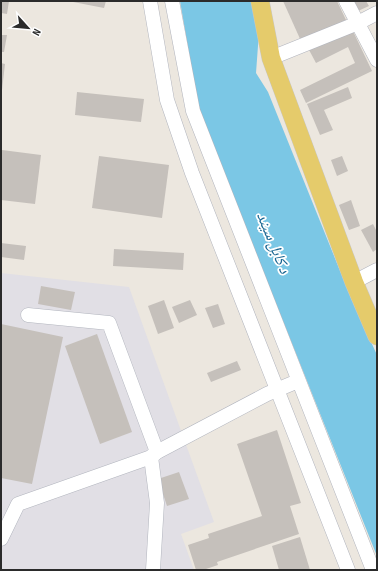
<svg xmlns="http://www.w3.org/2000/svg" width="378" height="571" font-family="'Sofia Sans Condensed','Noto Naskh Arabic',sans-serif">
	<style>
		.industrial { fill: #e1dfe5 }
		.water { fill: #7bc7e5 }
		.building { fill: #c5c0bb }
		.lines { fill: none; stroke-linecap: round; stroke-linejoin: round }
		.minor-casing { stroke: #b2b5be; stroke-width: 15 }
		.major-casing { stroke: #c8c8c8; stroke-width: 19 }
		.minor { stroke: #fff; stroke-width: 14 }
		.major { stroke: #e5cb6b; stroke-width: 18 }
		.labels { text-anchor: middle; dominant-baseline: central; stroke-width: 3.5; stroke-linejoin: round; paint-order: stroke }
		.water-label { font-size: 16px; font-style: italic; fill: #196692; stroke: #fff }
	</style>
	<rect width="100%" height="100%" fill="#ece7df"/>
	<!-- industrial -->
	<path class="industrial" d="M1,273L129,287L214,522L181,534L194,570H1Z"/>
	<!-- water -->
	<path class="water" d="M180,1H254L259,32L256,73L268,92L351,298L377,355V556L199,111Z"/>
	<!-- building -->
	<g class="building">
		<path d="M1,1H9L7,14L1,13Z"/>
		<path d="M68,1H106L104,8Z"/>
		<path d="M283,1H337L346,20L301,41Z"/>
		<path d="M353,1H366L369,6L358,11Z"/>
		<path d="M351,27L372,71L306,103L300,90L355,63L348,47L316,63L308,48Z"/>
		<path d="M1,35H7L4,52H1Z"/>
		<path d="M1,63L5,64L2,90H1Z"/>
		<path d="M348,87L352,98L324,110L333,130L320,135L307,104Z"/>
		<path d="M77,92L144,99L141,122L75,115Z"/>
		<path d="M2,150L41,155L35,204L1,200Z"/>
		<path d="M99,156L169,165L162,218L92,208Z"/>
		<path d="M342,156L348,171L337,176L331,160Z"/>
		<path d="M351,200L360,226L349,230L339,205Z"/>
		<path d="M373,224L377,232V249L373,252L361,230Z"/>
		<path d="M1,243L26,246L24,260L1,257Z"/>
		<path d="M114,249L184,253L183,270L113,266Z"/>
		<path d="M41,286L75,292L71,310L38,304Z"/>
		<path d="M164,300L174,328L158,334L148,306Z"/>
		<path d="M190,300L197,315L179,323L172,307Z"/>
		<path d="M218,304L225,324L213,328L205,308Z"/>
		<path d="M1,324L63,337L32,484L1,478Z"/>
		<path d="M97,334L132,432L100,444L65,346Z"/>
		<path d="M237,361L241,370L211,382L207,373Z"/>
		<path d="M277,430L301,503L290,506L299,534L217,562L218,565L203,570H196L188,545L209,538L208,534L262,516L237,444Z"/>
		<path d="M179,472L189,499L167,506L158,479Z"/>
		<path d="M300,537L310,570H279L272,546Z"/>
	</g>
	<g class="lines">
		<defs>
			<g id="minor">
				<path d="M150,1L167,100L192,173L348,570"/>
				<path d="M172,1L193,111L373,570"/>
				<path d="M346,1L377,60"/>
				<path d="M271,58L358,23L377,13"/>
				<path d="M354,282L377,270"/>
				<path d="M28,315L109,323L157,452"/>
				<path d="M151,457L157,503L153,570"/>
				<path d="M1,539L18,504L151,457L157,452L267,394L298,381"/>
			</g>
			<path id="major" d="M260,1L271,58L354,282L377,336"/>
		</defs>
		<!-- minor casing -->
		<use href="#minor" class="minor-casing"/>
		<!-- major casing -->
		<use href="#major" class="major-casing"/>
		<!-- minor -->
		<use href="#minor" class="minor"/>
		<!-- major -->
		<use href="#major" class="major"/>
	</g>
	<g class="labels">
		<!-- water labels -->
		<g class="water-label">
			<text transform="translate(273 243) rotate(68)">د کابل سيند</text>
		</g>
	</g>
	<!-- border -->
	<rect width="378" height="571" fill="none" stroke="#2b2b2b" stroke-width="4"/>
	<!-- north arrow -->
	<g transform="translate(28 28) rotate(117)" stroke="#ffffff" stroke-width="3" paint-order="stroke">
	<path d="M0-3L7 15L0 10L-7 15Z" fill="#2b2b2b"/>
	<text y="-6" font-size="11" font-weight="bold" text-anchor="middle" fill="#2b2b2b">N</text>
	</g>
</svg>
